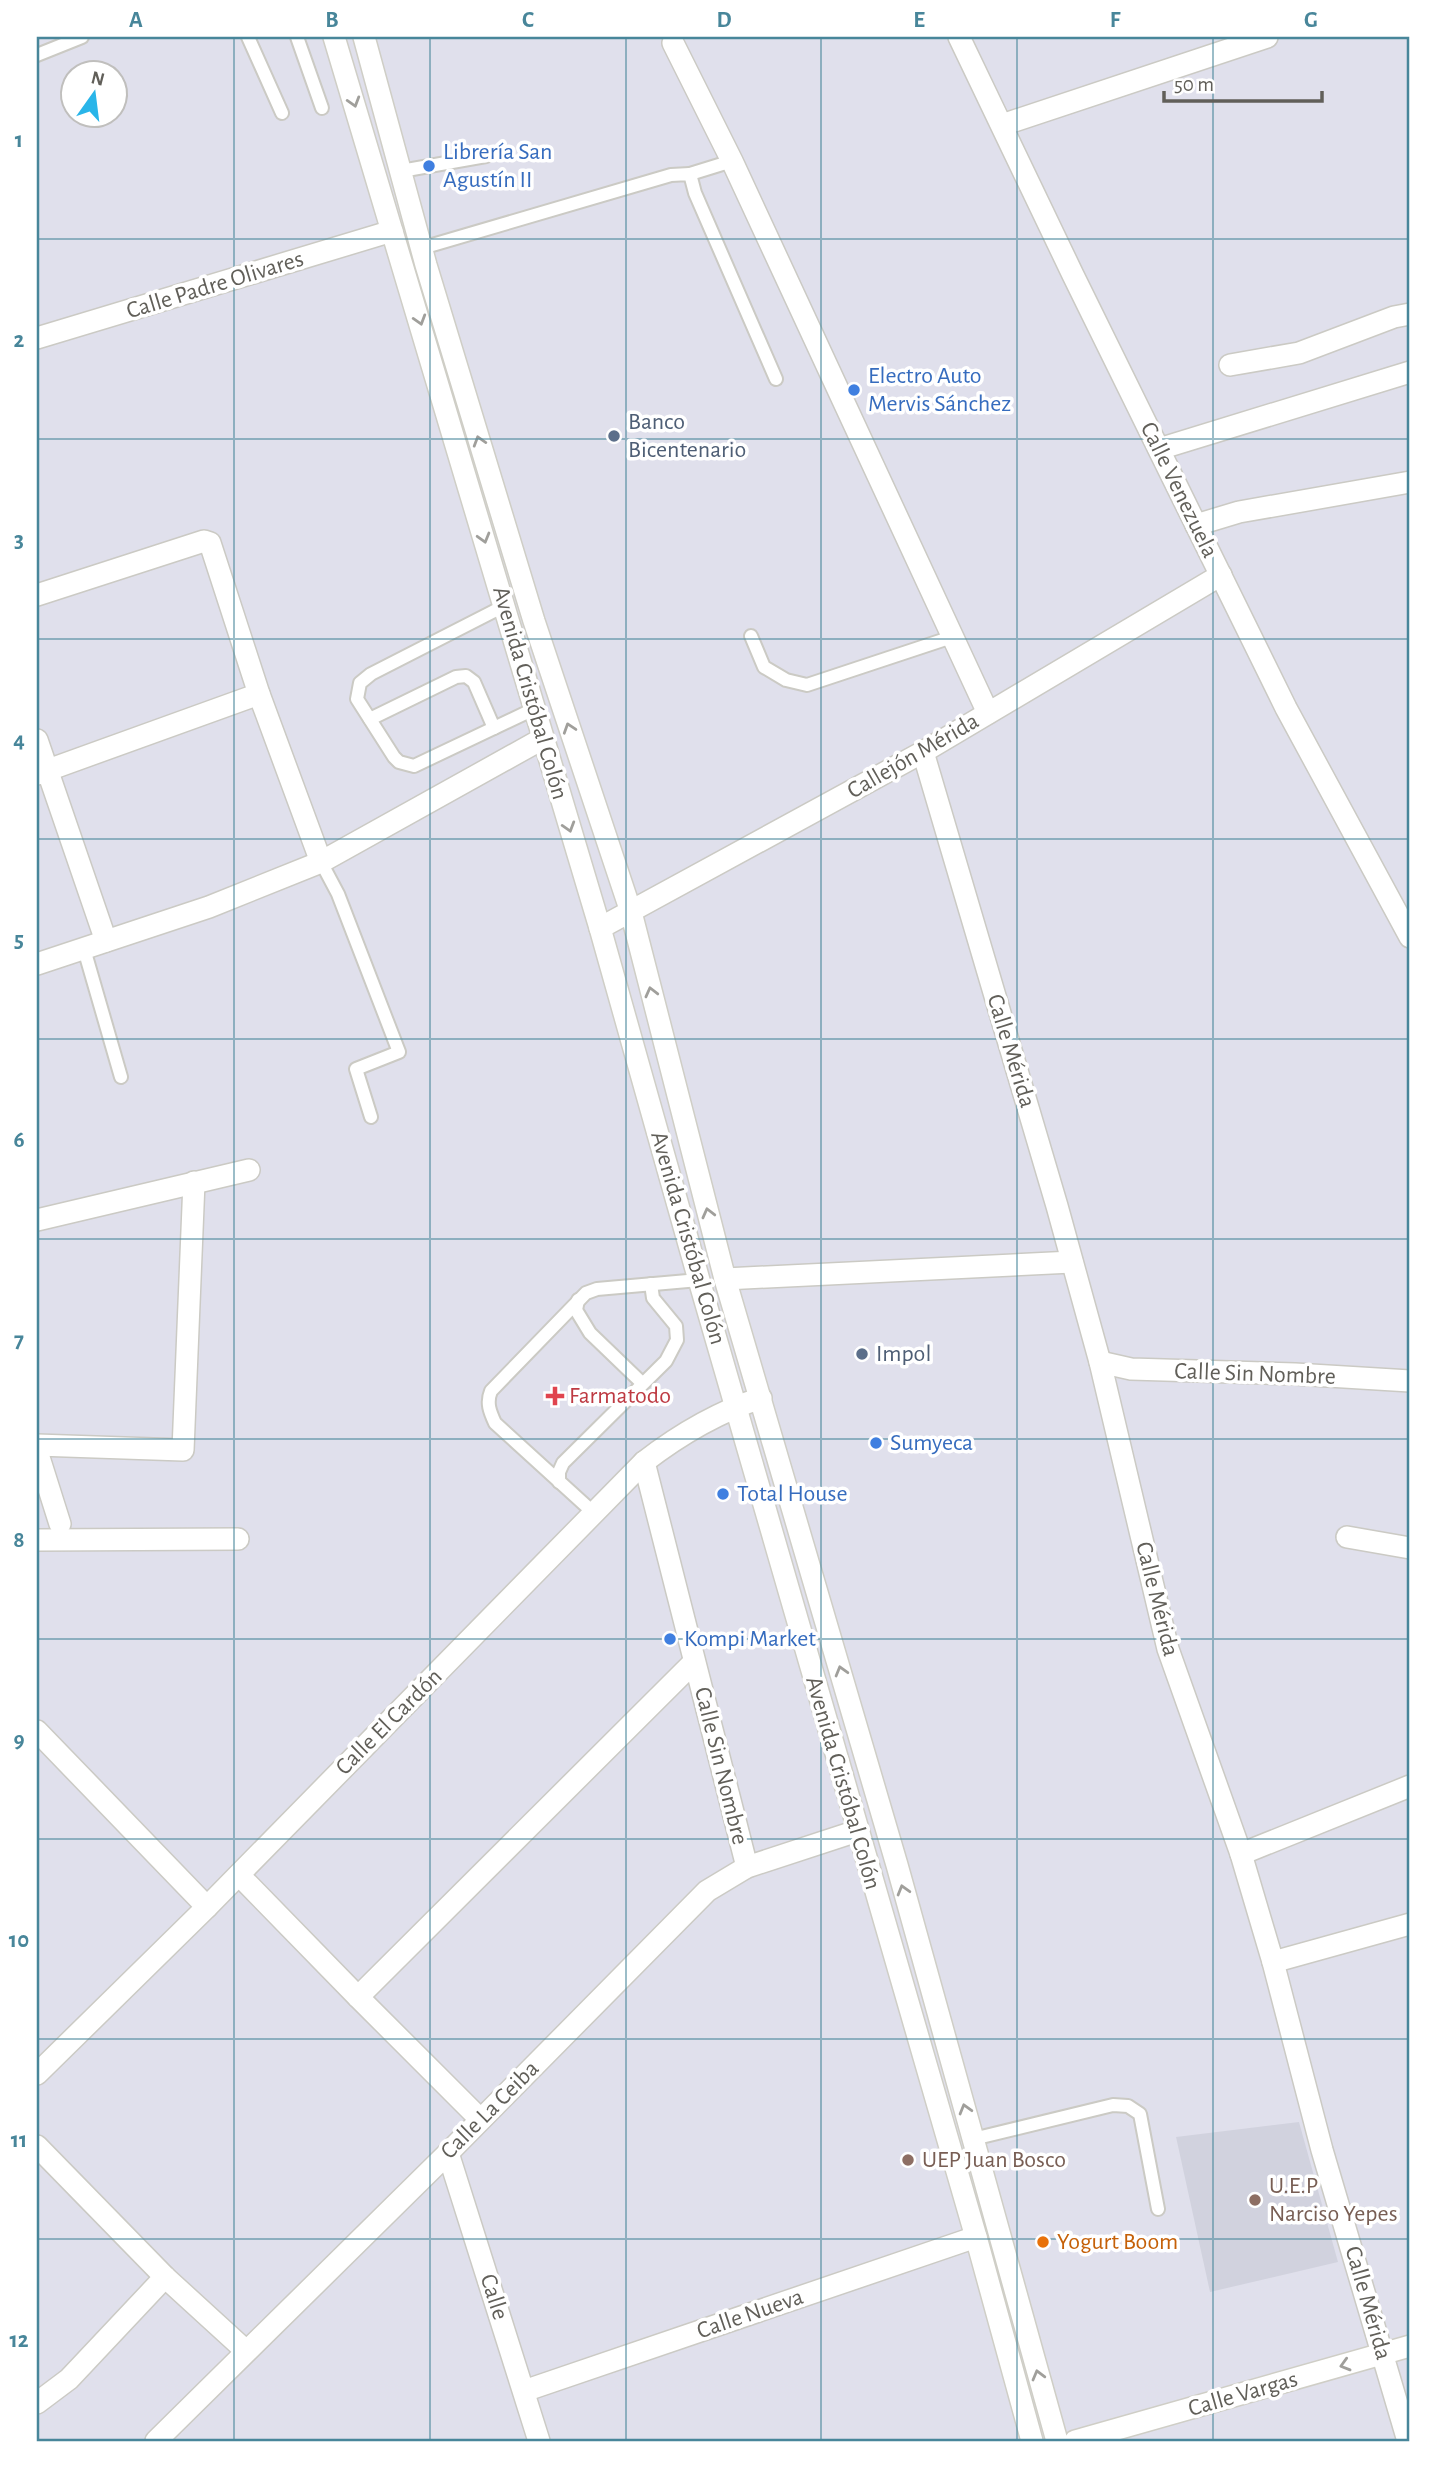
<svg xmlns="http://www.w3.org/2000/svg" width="1447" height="2478" font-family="'Alegreya Sans',sans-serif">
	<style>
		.education { fill: #d1d2de }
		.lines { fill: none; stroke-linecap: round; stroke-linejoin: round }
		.lane-casing { stroke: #cbcac4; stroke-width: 16 }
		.street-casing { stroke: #cbcac4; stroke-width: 24 }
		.secondary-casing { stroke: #cfcec6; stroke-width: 24 }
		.lane { stroke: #fff; stroke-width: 12 }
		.street { stroke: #fff; stroke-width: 21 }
		.secondary { stroke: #fff; stroke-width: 21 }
		.oneway { stroke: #a09f9b }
		.grid { fill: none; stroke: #48869a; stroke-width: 2; stroke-opacity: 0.55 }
		.shop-dot { fill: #3f7fe0; stroke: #fff; stroke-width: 2.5 }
		.service-dot { fill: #5c6f8a; stroke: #fff; stroke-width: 2.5 }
		.health-dot { fill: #e0444e; stroke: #fff; stroke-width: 2.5 }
		.education-dot { fill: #8d6e63; stroke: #fff; stroke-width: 2.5 }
		.food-dot { fill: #e8710a; stroke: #fff; stroke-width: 2.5 }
		.labels { text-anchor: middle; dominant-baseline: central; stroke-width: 7; stroke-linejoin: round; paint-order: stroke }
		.shop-label { font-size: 24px; fill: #366cbe; stroke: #fff; text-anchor: start }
		.street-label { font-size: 24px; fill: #615f59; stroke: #fff }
		.service-label { font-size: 24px; fill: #4e5e75; stroke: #fff; text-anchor: start }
		.health-label { font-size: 24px; fill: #be3a42; stroke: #fff; text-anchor: start }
		.education-label { font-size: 24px; fill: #785e54; stroke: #fff; text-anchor: start }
		.food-label { font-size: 24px; fill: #c56008; stroke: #fff; text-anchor: start }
		.neatline { fill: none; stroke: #48869a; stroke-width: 2.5 }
		.grid-label { font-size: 23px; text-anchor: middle; font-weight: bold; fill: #48869a }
	</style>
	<rect width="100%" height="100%" fill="#e0e0ec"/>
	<!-- education -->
	<path class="education" d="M1299,2122L1338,2262L1210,2292L1176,2137Z"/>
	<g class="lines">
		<defs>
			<g id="lane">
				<path d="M248,37L282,113"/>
				<path d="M297,37L322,108"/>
				<path d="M37,55L82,37"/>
				<path d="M401,171L486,156"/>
				<path d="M690,174L732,161"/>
				<path d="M422,248L671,175L690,174L695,193L776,379"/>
				<path d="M504,606L371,674L360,683L357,699L394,757L399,762L414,766L534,709"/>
				<path d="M751,636L764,667L786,680L807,685L952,637"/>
				<path d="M370,719L456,677L466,676L474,682L494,728"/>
				<path d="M321,862L338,894L399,1052L356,1069L371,1117"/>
				<path d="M84,949L121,1077"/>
				<path d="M578,1300L576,1310L590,1333L642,1383"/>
				<path d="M559,1482V1472L563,1463L666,1361L677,1340L676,1326L653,1298L651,1284"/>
				<path d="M595,1514L495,1423C490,1412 486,1403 491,1391L586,1293L597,1289L699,1280"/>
				<path d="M973,2139L1113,2105L1128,2106L1140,2114L1158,2209"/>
			</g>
			<g id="street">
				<path d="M959,37L1073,275L1286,708L1410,937"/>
				<path d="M673,43L732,161L988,713"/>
				<path d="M1002,125L1267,37"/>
				<path d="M37,338L392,231"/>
				<path d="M1230,365L1299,353L1394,317L1410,314"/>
				<path d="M1159,449L1410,372"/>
				<path d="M1196,525L1239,512L1410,482"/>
				<path d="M37,595L204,541L210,543L259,694L321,862"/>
				<path d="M37,740L106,941"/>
				<path d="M923,752L1057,1206L1100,1362L1168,1649L1241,1854L1273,1962L1322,2150L1408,2441"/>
				<path d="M37,774L259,694"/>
				<path d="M600,928L923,752L1221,575"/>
				<path d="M37,964L209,907L321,862L542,739"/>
				<path d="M37,1220L249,1170"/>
				<path d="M725,1279L1072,1262"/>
				<path d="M1100,1362L1131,1369L1295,1374L1410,1381"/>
				<path d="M37,1445L183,1450L194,1182"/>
				<path d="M37,1451L60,1524"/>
				<path d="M644,1462L747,1867"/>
				<path d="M1347,1537L1410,1548"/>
				<path d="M37,1540L238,1539"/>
				<path d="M37,1731L207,1907"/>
				<path d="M1241,1854L1410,1786"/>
				<path d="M239,1875L358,1997L480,2119"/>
				<path d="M1273,1962L1410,1924"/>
				<path d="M358,1997L694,1662"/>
				<path d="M37,2074L207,1907L644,1462C679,1435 718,1412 761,1398"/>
				<path d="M37,2146L165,2277L246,2351"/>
				<path d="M448,2153L539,2441"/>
				<path d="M524,2391L976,2237"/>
				<path d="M37,2403L69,2379L165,2277"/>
				<path d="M156,2441L448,2153L707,1891L747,1867L857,1831"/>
			</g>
			<g id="secondary">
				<path d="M334,37L600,928L699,1280L976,2237L1032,2441"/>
				<path d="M364,37L426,265L534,621L631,912L725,1279L897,1865L1057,2441"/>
				<path d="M1075,2441L1410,2346"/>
			</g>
		</defs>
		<!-- lane casing -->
		<use href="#lane" class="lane-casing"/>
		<!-- street casing -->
		<use href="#street" class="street-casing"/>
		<!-- secondary casing -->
		<use href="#secondary" class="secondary-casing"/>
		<!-- lane -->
		<use href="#lane" class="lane"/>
		<!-- street -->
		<use href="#street" class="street"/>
		<!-- secondary -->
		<use href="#secondary" class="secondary"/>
	</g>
	<!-- one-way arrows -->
	<defs><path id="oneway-chevron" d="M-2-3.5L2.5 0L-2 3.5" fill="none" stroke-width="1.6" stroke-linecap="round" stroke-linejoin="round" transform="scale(1.75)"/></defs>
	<g class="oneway">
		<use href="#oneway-chevron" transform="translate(354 102) rotate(73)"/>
		<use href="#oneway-chevron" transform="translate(420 320) rotate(73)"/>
		<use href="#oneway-chevron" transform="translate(479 441) rotate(-107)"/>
		<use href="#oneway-chevron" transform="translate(484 538) rotate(74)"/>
		<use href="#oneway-chevron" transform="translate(569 728) rotate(-108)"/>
		<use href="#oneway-chevron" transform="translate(569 827) rotate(73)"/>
		<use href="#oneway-chevron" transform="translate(651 992) rotate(-104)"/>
		<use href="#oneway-chevron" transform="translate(708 1213) rotate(-104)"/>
		<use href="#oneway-chevron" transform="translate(841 1671) rotate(-106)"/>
		<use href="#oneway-chevron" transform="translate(903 1890) rotate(-106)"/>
		<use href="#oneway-chevron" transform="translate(965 2109) rotate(-106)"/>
		<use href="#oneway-chevron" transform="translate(1345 2365) rotate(164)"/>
		<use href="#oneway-chevron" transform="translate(1038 2375) rotate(-105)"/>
	</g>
	<!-- grid -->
	<path class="grid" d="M234,37V2441M430,37V2441M626,37V2441M821,37V2441M1017,37V2441M1213,37V2441M37,239H1410M37,439H1410M37,639H1410M37,839H1410M37,1039H1410M37,1239H1410M37,1439H1410M37,1639H1410M37,1839H1410M37,2039H1410M37,2239H1410"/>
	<!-- markers -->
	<g class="shop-dot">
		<circle cx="429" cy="166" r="7"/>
		<circle cx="854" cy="390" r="7"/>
		<circle cx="876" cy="1443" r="7"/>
		<circle cx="723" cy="1494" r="7"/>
		<circle cx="670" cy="1639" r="7"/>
	</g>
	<g class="service-dot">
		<circle cx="614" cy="436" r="7"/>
		<circle cx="862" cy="1354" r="7"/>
	</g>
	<path class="health-dot" d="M551.5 1385.5h7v7h7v7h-7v7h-7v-7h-7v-7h7z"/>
	<g class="education-dot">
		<circle cx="908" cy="2160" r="7"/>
		<circle cx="1255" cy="2200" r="7"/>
	</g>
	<circle class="food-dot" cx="1043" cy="2242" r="7"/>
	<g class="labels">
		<!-- shop labels -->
		<g class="shop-label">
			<text x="443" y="152">Librería San<tspan x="443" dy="28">Agustín II</tspan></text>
			<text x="868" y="376">Electro Auto<tspan x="868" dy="28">Mervis Sánchez</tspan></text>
			<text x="890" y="1443">Sumyeca</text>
			<text x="737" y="1494">Total House</text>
			<text x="684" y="1639">Kompi Market</text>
		</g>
		<!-- street labels -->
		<g class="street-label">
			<text transform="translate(215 285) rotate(-17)">Calle Padre Olivares</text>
			<text transform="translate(1179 490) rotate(64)">Calle Venezuela</text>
			<text transform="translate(530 693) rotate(74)">Avenida Cristóbal Colón</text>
			<text transform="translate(913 756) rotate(-30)">Callejón Mérida</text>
			<text transform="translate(1011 1051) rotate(73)">Calle Mérida</text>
			<text transform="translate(688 1238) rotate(74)">Avenida Cristóbal Colón</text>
			<text transform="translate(1255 1374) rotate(2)">Calle Sin Nombre</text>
			<text transform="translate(1157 1599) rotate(76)">Calle Mérida</text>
			<text transform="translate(389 1722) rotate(-45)">Calle El Cardón</text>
			<text transform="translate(721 1766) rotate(76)">Calle Sin Nombre</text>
			<text transform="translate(843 1783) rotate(74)">Avenida Cristóbal Colón</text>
			<text transform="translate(490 2110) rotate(-45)">Calle La Ceiba</text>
			<text transform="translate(494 2297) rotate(72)">Calle</text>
			<text transform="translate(1368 2303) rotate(74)">Calle Mérida</text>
			<text transform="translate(750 2314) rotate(-19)">Calle Nueva</text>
			<text transform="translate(1243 2394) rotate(-16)">Calle Vargas</text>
		</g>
		<!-- service labels -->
		<g class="service-label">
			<text x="628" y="422">Banco<tspan x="628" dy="28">Bicentenario</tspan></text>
			<text x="876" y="1354">Impol</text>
		</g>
		<!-- health labels -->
		<g class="health-label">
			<text x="569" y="1396">Farmatodo</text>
		</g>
		<!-- education labels -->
		<g class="education-label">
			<text x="922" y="2160">UEP Juan Bosco</text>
			<text x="1269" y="2186">U.E.P<tspan x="1269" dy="28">Narciso Yepes</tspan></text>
		</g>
		<!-- food labels -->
		<g class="food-label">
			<text x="1057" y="2242">Yogurt Boom</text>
		</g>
	</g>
	<!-- border -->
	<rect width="1447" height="2478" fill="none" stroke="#ffffff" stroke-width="77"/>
	<!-- north arrow -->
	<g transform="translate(94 94) rotate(14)"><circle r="33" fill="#ffffff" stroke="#c0bfbd" stroke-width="2"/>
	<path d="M0-5L12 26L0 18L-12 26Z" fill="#29b5e9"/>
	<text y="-10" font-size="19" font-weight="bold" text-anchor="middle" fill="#615f59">N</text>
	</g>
	<!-- scale -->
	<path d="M1164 91v10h158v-10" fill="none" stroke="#615f59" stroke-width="3.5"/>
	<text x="1174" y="91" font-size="21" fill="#615f59" stroke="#ffffff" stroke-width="5" paint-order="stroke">50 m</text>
	<rect x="38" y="38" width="1370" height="2402" class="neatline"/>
	<g class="grid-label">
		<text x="136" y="27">A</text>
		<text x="332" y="27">B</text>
		<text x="528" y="27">C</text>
		<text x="724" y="27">D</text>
		<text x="919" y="27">E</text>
		<text x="1115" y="27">F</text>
		<text x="1311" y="27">G</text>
		<text x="19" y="147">1</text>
		<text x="19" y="347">2</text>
		<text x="19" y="547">3</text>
		<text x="19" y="747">4</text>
		<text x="19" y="947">5</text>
		<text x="19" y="1147">6</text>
		<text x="19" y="1347">7</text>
		<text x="19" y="1547">8</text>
		<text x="19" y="1747">9</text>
		<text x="19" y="1947">10</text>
		<text x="19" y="2147">11</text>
		<text x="19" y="2347">12</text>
	</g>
</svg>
